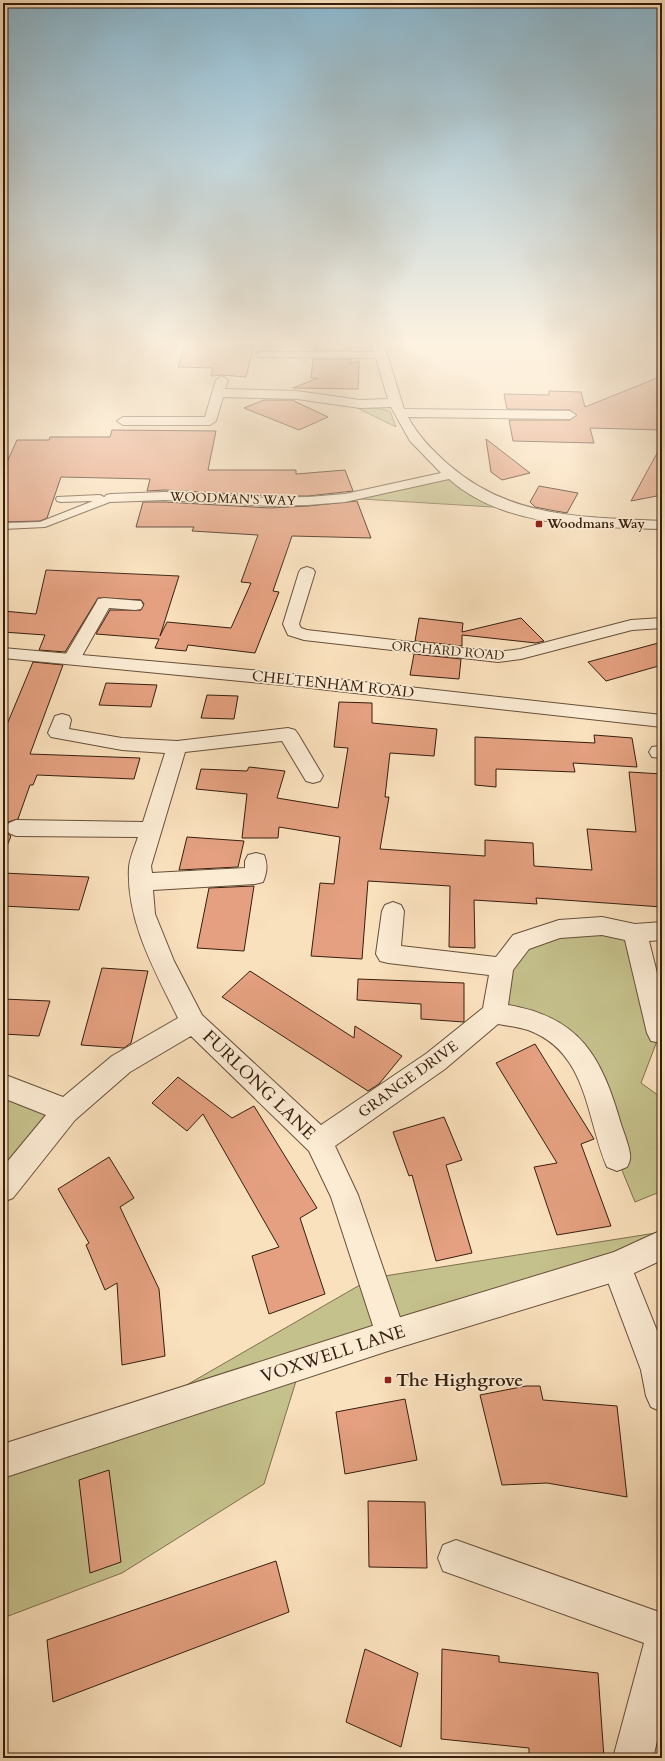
<svg xmlns="http://www.w3.org/2000/svg" width="665" height="1761" font-family="Cardo,serif">
	<style>
		.green { fill: #c5c18c; stroke: #7e704d }
		.building { fill: #e4a080; stroke: #361e0e }
		.lines { fill: none; stroke-linecap: round; stroke-linejoin: round }
		.service-casing { stroke: #674f3a; stroke-width: 2 }
		.minor-casing { stroke: #674f3a; stroke-width: 2 }
		.tertiary-casing { stroke: #674f3a; stroke-width: 2 }
		.service { fill: #fcecd4; fill-rule: evenodd }
		.minor { fill: #fcecd4; fill-rule: evenodd }
		.tertiary { fill: #fcecd4; fill-rule: evenodd }
		.poi-dot { fill: #8f2418; stroke: #fcecd4; stroke-width: 1.5 }
		.labels { text-anchor: middle; dominant-baseline: central; stroke-width: 3.5; stroke-linejoin: round; paint-order: stroke }
		.far-street-label { font-size: 13px; fill: #361e0e; stroke: #fcecd4 }
		.far-poi-label { font-size: 13px; font-weight: bold; fill: #361e0e; stroke: #fcecd4; text-anchor: start }
		.street-label { font-size: 15px; fill: #361e0e; stroke: #fcecd4 }
		.near-street-label { font-size: 18px; fill: #361e0e; stroke: #fcecd4 }
		.near-poi-label { font-size: 18px; font-weight: bold; fill: #361e0e; stroke: #fcecd4; text-anchor: start }
	</style>
	<rect width="100%" height="100%" fill="#fae1bd"/>
	<filter id="stains"><feTurbulence type="fractalNoise" baseFrequency=".005" numOctaves="4"/><feColorMatrix values="0 0 0 0 .2 0 0 0 0 .09 0 0 0 0 .02 0 0 0 .5 -.17"/></filter>
	<radialGradient id="worn" r=".72"><stop offset=".6" stop-color="#630" stop-opacity="0"/><stop offset="1" stop-color="#630" stop-opacity=".3"/></radialGradient>
	<!-- green -->
	<g class="green">
		<path d="M357,408H376L390,411L396,427Z"/>
		<path d="M449,475L509,508L345,498Z"/>
		<path d="M559,929L635,933L660,1033L641,1083L662,1098V1191L635,1202L617,1158L563,1038L494,1013L521,942Z"/>
		<path d="M3,1086L66,1111L3,1188Z"/>
		<path d="M662,1232V1245L301,1365L264,1484L122,1573L3,1618V1461L119,1424L372,1278Z"/>
	</g>
	<!-- building -->
	<g class="building">
		<path d="M185,345H254L246,377L223,375L211,376L213,368L178,367Z"/>
		<path d="M315,345H351V350H314Z"/>
		<path d="M313,359H351L350,364L359,361L358,389L293,388L318,378H311Z"/>
		<path d="M662,376V430L590,428L594,443L513,441L509,420H570L577,415L570,410L507,409L504,394L549,395V391L581,392L585,407Z"/>
		<path d="M264,400H292L328,417L299,430L244,408Z"/>
		<path d="M112,430L216,431L208,470H296V474L345,470L353,491L308,496H270L165,490L147,491L150,479L61,477L47,518L40,521L3,522V471L17,440H49L50,437H110Z"/>
		<path d="M486,439L530,473L502,480L491,472Z"/>
		<path d="M662,444V495L631,501Z"/>
		<path d="M539,486L578,493L567,513L550,510L535,507L530,502Z"/>
		<path d="M357,501L371,538L292,536L273,591L279,592L255,653L188,645L186,651L155,648L159,639L96,634L110,610H141L144,604L141,600L98,598L65,652L39,650L45,635L3,632V611L36,614L46,570L179,576L160,636L167,622L231,628L251,583L241,582L258,535L192,531L194,527H136L143,502H165L270,508L308,506Z"/>
		<path d="M419,618L463,623L462,632L521,618L544,641L536,643L462,635V646L415,641Z"/>
		<path d="M662,642V665L606,681L588,662Z"/>
		<path d="M414,654L461,659L459,679L410,675Z"/>
		<path d="M33,662L63,665L30,754L140,758L134,779L37,775L33,785H30L18,819L8,822L5,827L8,834L11,836L5,851H3V734Z"/>
		<path d="M106,683L157,685L151,707L99,705Z"/>
		<path d="M207,695L238,696L234,719L201,718Z"/>
		<path d="M339,702L372,703V723L437,729L434,756L390,753L385,797H389L380,849L485,856V840L533,843L534,866L592,870L587,829L636,832L629,772L662,774V907L536,898L537,904L474,900L475,948L449,947L450,886L368,881L362,959L311,956L320,883L334,884L340,837L279,827L278,838H242L247,794L196,789L201,769L247,771L249,767L285,771L277,798L338,808L348,748L334,747Z"/>
		<path d="M594,735L632,738L637,767L573,763L575,772L496,769V787L475,785V737L595,743Z"/>
		<path d="M187,837L244,841L238,867L179,870Z"/>
		<path d="M3,873L89,877L79,910L3,906Z"/>
		<path d="M254,886L244,951L197,948L209,888Z"/>
		<path d="M102,968L148,971L131,1043L124,1048L81,1045Z"/>
		<path d="M250,971L354,1038L355,1026L402,1056L379,1084L368,1091L222,997Z"/>
		<path d="M358,979L464,983V1022L421,1019V1004L357,1000Z"/>
		<path d="M3,999L50,1001L39,1036L3,1034Z"/>
		<path d="M535,1044L594,1139L581,1144L611,1226L557,1235L534,1167L557,1163L496,1063Z"/>
		<path d="M178,1077L232,1118L254,1106L317,1208L300,1218L325,1294L269,1314L252,1256L279,1247L203,1114L187,1131L152,1103Z"/>
		<path d="M444,1117L462,1160L446,1165L472,1253L436,1261L412,1175L409,1176L393,1132Z"/>
		<path d="M109,1157L134,1198L120,1207L159,1289L165,1356L122,1365L117,1283L105,1290L86,1245L89,1243L58,1189Z"/>
		<path d="M526,1386H540L543,1400L617,1406L627,1497L547,1483L502,1485L480,1395Z"/>
		<path d="M405,1399L417,1460L345,1474L336,1412Z"/>
		<path d="M109,1470L121,1562L90,1573L79,1480Z"/>
		<path d="M368,1501L425,1502L427,1568L369,1567Z"/>
		<path d="M276,1561L289,1612L53,1702L47,1640Z"/>
		<path d="M365,1649L418,1673L401,1747L346,1722Z"/>
		<path d="M442,1649L499,1656V1662L598,1673L604,1758H529V1748L441,1739Z"/>
	</g>
	<g class="lines">
		<defs>
			<g id="service">
				<path d="M260,352H381L385,355L381,358L257,357L256,355Z"/>
				<path d="M100,495L104,497L111,495L116,498L115,500L45,527L3,529V523L40,522L93,501L61,502L57,501L56,499L57,497Z"/>
			</g>
			<g id="minor">
				<path d="M372,345H384L404,409L570,411L576,415L570,419L408,417C418,436 433,451 449,465C511,519 585,517 662,521V529C593,527 503,528 449,479L345,502L308,505L270,506L165,500L111,502L106,501L104,498L106,495L111,494L165,492L270,498L308,497L345,494L441,473L410,441L391,407L360,408L297,399L223,397L216,421L210,425H123L117,421L123,417H205L216,380L222,376L228,380L225,389L297,391L360,400L388,399Z"/>
				<path d="M307,567L313,569L315,572L299,624L301,628L307,630L498,652L520,649L631,620L662,618V628L632,630L521,659L498,662L304,640L288,635L283,624L299,572L301,569Z"/>
				<path d="M104,598L141,601L143,605L141,609L135,610L109,608L78,663L72,664L66,663L63,659L96,603L98,599Z"/>
				<path d="M62,714L69,716L71,720L69,729L122,738L177,741L288,728L295,730L298,734L323,776L320,781L313,783L306,781L282,741L185,752L151,866L152,873L245,868V861L248,855L256,853L264,855C268,864 267,873 263,882L255,884L153,890L155,914L174,961L202,1015L321,1125L427,1053L483,1008L489,975L388,963L380,961L376,954L382,911L385,905L393,902L401,905L404,911L401,946L496,957L513,935L559,920L602,917L635,924L662,922V940L649,941L662,993V1043L651,1041L647,1033L625,940L602,935L560,938L529,949L513,970L508,1005C580,1017 602,1057 621,1124C623,1131 632,1152 630,1159C630,1161 628,1165 627,1167L617,1171L607,1167C586,1118 588,1052 528,1030C519,1027 508,1026 498,1024L445,1069L335,1146L358,1195L406,1335L402,1346L391,1350L380,1346L376,1335L331,1197L309,1151L191,1036L130,1072L75,1120L13,1198L3,1202V1167L46,1115L3,1098V1074L63,1097L112,1056L178,1018C155,971 126,921 129,867C130,857 135,846 138,837L16,836L9,833L6,828L9,823L16,820L143,822L165,753L122,750L51,737L48,733L55,716Z"/>
				<path d="M659,746H662V758L652,757L649,752L652,747Z"/>
				<path d="M617,1251L627,1256L662,1343V1412L651,1407L646,1396L641,1370L602,1266L607,1256Z"/>
				<path d="M456,1540L662,1613V1720L653,1758H613L644,1643L443,1571L438,1558L443,1545Z"/>
			</g>
			<g id="tertiary">
				<path d="M3,648L283,673L662,715V727L283,685L3,658Z"/>
				<path d="M662,1230V1260L617,1281L391,1350L3,1478V1444L391,1320L614,1252Z"/>
			</g>
		</defs>
		<!-- service casing -->
		<use href="#service" class="service-casing"/>
		<!-- minor casing -->
		<use href="#minor" class="minor-casing"/>
		<!-- tertiary casing -->
		<use href="#tertiary" class="tertiary-casing"/>
		<!-- service -->
		<use href="#service" class="service"/>
		<!-- minor -->
		<use href="#minor" class="minor"/>
		<!-- tertiary -->
		<use href="#tertiary" class="tertiary"/>
	</g>
	<!-- sky -->
	<linearGradient id="sky" x2="0" y2="1"><stop stop-color="#8bb8d0"/><stop offset="0.58" stop-color="#fdf2e1"/><stop offset="1" stop-color="#fdf2e1" stop-opacity="0"/></linearGradient>
	<rect width="665" height="592" fill="url(#sky)"/>
	<!-- markers -->
	<g class="poi-dot">
		<rect x="535" y="520" width="8" height="8" rx="2"/>
		<rect x="384" y="1376" width="8" height="8" rx="2"/>
	</g>
	<g class="labels">
		<!-- far-street labels -->
		<g class="far-street-label">
			<text transform="translate(233 499) rotate(2)">WOODMAN'S WAY</text>
			<text transform="translate(448 651) rotate(5)">ORCHARD ROAD</text>
		</g>
		<!-- far-poi labels -->
		<g class="far-poi-label">
			<text x="547" y="524">Woodmans Way</text>
		</g>
		<!-- street labels -->
		<g class="street-label">
			<text transform="translate(333 684) rotate(6)">CHELTENHAM ROAD</text>
			<text transform="translate(408 1079) rotate(-36)">GRANGE DRIVE</text>
		</g>
		<!-- near-street labels -->
		<g class="near-street-label">
			<text transform="translate(259 1085) rotate(44)">FURLONG LANE</text>
			<text transform="translate(333 1354) rotate(-18)">VOXWELL LANE</text>
		</g>
		<!-- near-poi labels -->
		<g class="near-poi-label">
			<text x="396" y="1380">The Highgrove</text>
		</g>
	</g>
	<!-- margin -->
	<rect width="665" height="1761" fill="none" stroke="#fae1bd" stroke-width="16"/>
	<rect x="4" y="4" width="657" height="1753" fill="none" stroke="#361e0e" stroke-width="2"/>
	<rect x="8" y="8" width="649" height="1745" fill="none" stroke="#361e0e"/>
	<rect width="100%" height="100%" filter="url(#stains)"/>
	<rect width="100%" height="100%" fill="url(#worn)"/>
</svg>
